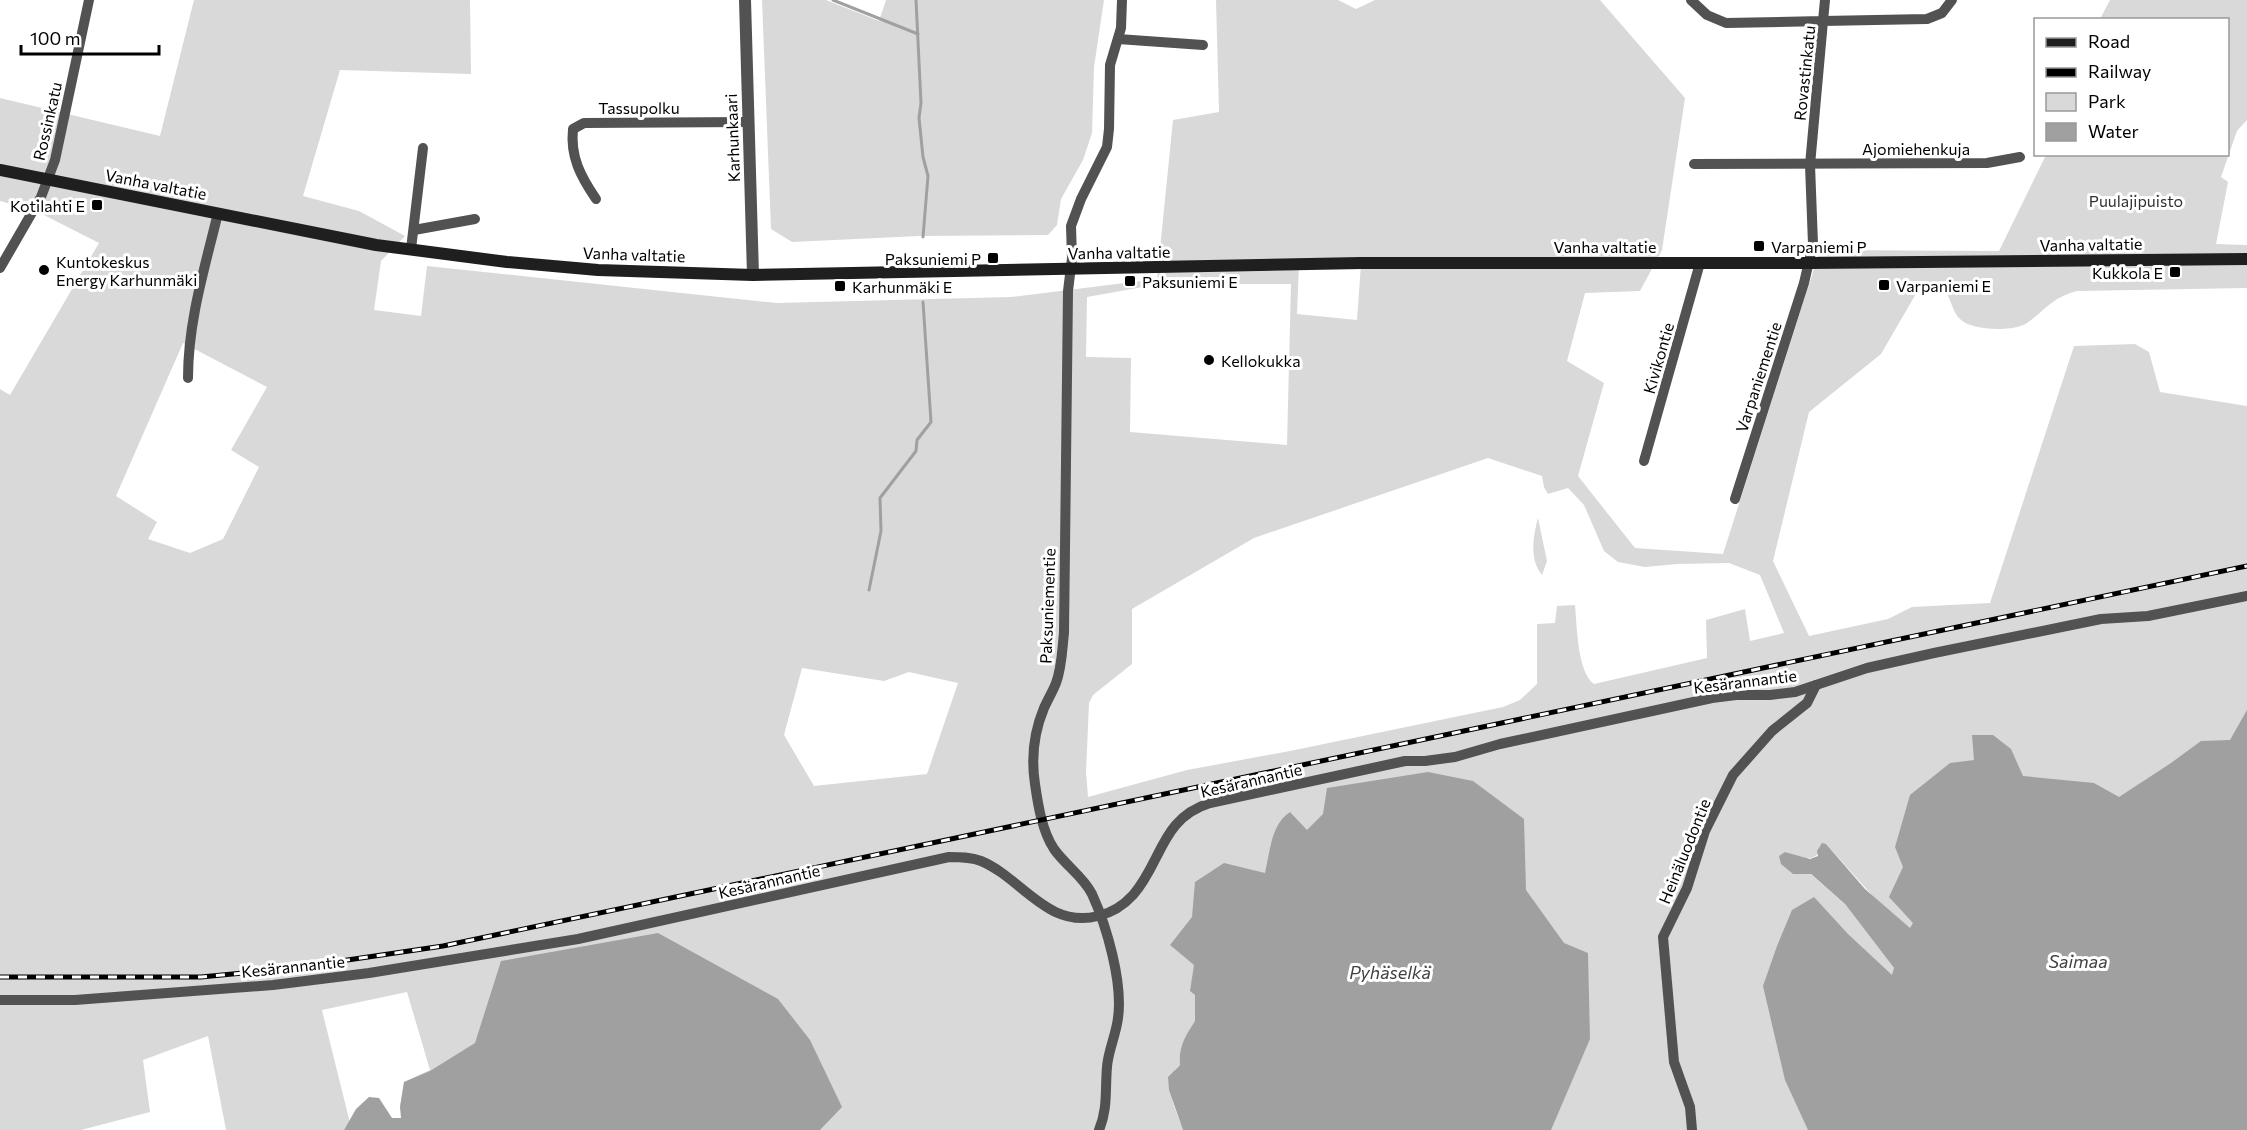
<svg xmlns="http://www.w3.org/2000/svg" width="2247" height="1130" font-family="Commissioner,sans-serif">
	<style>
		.green { fill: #d9d9d9; fill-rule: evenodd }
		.water { fill: #a0a0a0 }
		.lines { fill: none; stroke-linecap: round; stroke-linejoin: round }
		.stream { stroke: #a0a0a0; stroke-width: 3 }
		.minor { stroke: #525252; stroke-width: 10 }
		.tertiary { stroke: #525252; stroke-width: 12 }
		.secondary { stroke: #1f1f1f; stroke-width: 12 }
		.rail-casing { stroke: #000; stroke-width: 5 }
		.rail { stroke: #fff; stroke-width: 3; stroke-dasharray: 9; stroke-linecap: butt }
		.poi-dot { fill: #000; stroke: #fff; stroke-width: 2 }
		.labels { text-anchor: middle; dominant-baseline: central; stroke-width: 6; stroke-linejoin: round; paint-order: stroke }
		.street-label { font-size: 16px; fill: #000; stroke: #fff }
		.park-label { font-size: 16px; fill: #303030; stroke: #fff }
		.poi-label { font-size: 16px; fill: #000; stroke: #fff; text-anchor: start }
		.water-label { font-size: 18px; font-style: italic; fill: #414141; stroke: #fff }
	</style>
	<rect width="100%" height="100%" fill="#fff"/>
	<!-- green -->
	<g class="green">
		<path d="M194,0H470L471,74L340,70L303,196L359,211L405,236L381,261L374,310L421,316L427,266L777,303L1011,297L1157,279L1173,120L1219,112L1216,0H1338L1356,9L1375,0H1600L1685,98L1662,250L1640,291L1585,293L1567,361L1604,383L1578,476L1635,548L1723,554L1820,250L1999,251L2046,155L2228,154V20L2100,19L2110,0H2247V120L2237,131L2221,177L2228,182L2216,244L2247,245V288L2077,291C2051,298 2047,309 2027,323C2014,332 1971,331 1960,319C1954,314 1951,301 1947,294L1917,292L1881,354L1809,412L1773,561L1809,636L1888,619L1912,607L1990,603L2074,346L2135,344L2149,352L2160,392L2247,406V882L1979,1014L1826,844C1813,865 1806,858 1785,852L1845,904L1894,968L1929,1130H1546L1196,1022C1186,1034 1178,1048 1180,1065C1159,1081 1177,1111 1183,1130H413L400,1107L404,1082L430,1070L407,992L322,1010L350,1123L344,1130H226L208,1036L143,1060L150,1112L81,1130H0V389L10,395L99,243L38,212L41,207L32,203L28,209L0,201V98L160,136ZM1299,264H1361L1357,320L1297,314ZM1160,284H1291L1287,445L1130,432L1131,358L1086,357L1087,297ZM183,343L267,387L231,450L259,467L223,539L190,553L148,539L157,522L116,496ZM1488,458L1542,476L1544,487L1548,494L1568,488L1584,505L1604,551L1618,562L1645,567L1677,564L1729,563L1760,575L1784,633L1750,641L1745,609L1706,620L1707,658L1594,684C1577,671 1577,626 1575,605L1557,606L1555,623L1537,624V684L1520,700L1503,707L1290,751L1187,770L1088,797L1086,772L1089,703L1093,695L1132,664V609L1254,538ZM802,668L884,681L909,672L958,683L927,774L814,786L784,735Z"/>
		<path d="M762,0H826L879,21L886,0H1104L1094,67L1092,133L1083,160L1061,199L1057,225L1048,235L919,236L792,242L771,229Z"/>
		<path d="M1538,518L1547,561L1542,575C1529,559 1533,537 1538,518Z"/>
	</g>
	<!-- water -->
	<g class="water">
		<path d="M2247,710V1130H1808L1785,1080L1763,986L1777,946L1792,910L1814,897L1848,934L1892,975L1894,968L1845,904L1811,874H1793L1781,864L1779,856L1785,852L1810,859L1818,856L1817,851L1822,843L1826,844L1865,889L1910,928L1913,923L1889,897L1903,867L1895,847L1910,795L1950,763L1974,760L1972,735H1993L2011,749L2023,776L2094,783L2119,797L2171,763L2201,741L2230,740Z"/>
		<path d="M1428,772L1473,781L1524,819L1526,890L1564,943L1588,953L1590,1039L1551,1130H1183L1169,1090L1168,1077L1180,1065C1178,1047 1186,1035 1195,1021V995L1190,991L1194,965L1170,945L1192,917L1195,882L1224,863L1265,873C1270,852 1271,824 1290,812L1307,830L1323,814L1327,788Z"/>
		<path d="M658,933L778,999L810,1040L842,1107L820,1130H344L356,1109L369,1097L379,1098L392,1118H401L400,1107L404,1082L430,1071L475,1043L501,961Z"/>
	</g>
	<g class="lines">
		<!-- stream -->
		<g class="stream">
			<path d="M833,0L918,34"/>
			<path d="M916,0L921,103L919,118L923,157L928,176L923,237"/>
			<path d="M869,590L881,531L880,498L916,451L917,440L931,422L923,302"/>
		</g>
		<!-- minor -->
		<g class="minor">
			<path d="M1691,0L1707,15L1726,23L1823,21L1825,0"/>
			<path d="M1118,39L1203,45"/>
			<path d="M1694,164L1987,163L2020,157"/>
			<path d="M596,199C581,177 570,157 573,129L584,123L747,122"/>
			<path d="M414,230L475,219"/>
			<path d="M411,249L423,148"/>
			<path d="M0,268L41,197L55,160L89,0"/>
			<path d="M188,378C188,321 205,267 218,213"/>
			<path d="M1644,461L1700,263"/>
			<path d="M1735,499L1804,283L1813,244L1810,165L1823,21L1927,19L1942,13L1952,0"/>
			<path d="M0,1000H75L273,985L369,973L578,939L949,857C960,857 971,857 981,861C1022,878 1047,929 1098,916C1111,913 1123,906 1133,895C1162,862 1161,818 1210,803L1405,761H1425L1455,757L1500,744L1712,698L1736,695H1770L1795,692L1867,668L1934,653L2101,619L2148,616L2247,596"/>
			<path d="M1099,1130C1108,1109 1105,1089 1107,1067C1108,1051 1116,1035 1118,1018C1123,983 1107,927 1092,894C1083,876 1066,866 1054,849C1042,831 1038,805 1035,784C1031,758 1034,732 1044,708C1048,699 1053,691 1056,683C1062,667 1062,650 1064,633L1068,291L1072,258L1071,226L1081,199L1107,147L1109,129L1110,65L1121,28L1122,0"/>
			<path d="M1692,1130L1690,1107L1674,1062L1663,937L1687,888L1705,831L1733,775L1772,731L1807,703L1816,685"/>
		</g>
		<!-- tertiary -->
		<path class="tertiary" d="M745,0L753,275"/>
		<!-- secondary -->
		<path class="secondary" d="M0,170L376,245L507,262L598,270L753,275L1361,263H1809L2247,259"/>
		<defs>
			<path id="rail" d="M0,977H201L286,969L443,946L2247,566"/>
		</defs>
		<!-- rail casing -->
		<use href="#rail" class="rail-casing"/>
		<!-- rail -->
		<use href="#rail" class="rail"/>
	</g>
	<!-- markers -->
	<g class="poi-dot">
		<rect x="91" y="199" width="12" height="12" rx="3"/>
		<rect x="1753" y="240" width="12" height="12" rx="3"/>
		<rect x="987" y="252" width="12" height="12" rx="3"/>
		<circle cx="44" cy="270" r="6"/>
		<rect x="2169" y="266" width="12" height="12" rx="3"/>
		<rect x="1124" y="275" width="12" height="12" rx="3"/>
		<rect x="1878" y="279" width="12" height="12" rx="3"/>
		<rect x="834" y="280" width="12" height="12" rx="3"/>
		<circle cx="1209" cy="360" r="6"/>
	</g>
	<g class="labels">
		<!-- street labels -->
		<g class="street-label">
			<text transform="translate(1804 73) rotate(-84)">Rovastinkatu</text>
			<text x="639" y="107">Tassupolku</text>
			<text transform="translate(47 121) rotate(-77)">Rossinkatu</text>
			<text transform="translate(732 138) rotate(-92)">Karhunkaari</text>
			<text x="1916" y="148">Ajomiehenkuja</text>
			<text transform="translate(156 184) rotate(11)">Vanha valtatie</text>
			<text transform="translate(2091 244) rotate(-1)">Vanha valtatie</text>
			<text x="1605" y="246">Vanha valtatie</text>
			<text transform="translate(1119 252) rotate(-1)">Vanha valtatie</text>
			<text transform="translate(634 254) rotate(2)">Vanha valtatie</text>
			<text transform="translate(1658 358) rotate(-74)">Kivikontie</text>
			<text transform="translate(1758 377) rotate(-72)">Varpaniementie</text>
			<text transform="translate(1047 606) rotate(-88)">Paksuniementie</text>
			<text transform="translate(1745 681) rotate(-7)">Kesärannantie</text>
			<text transform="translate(1251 780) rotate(-13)">Kesärannantie</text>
			<text transform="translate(1684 851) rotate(-68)">Heinäluodontie</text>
			<text transform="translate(769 881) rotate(-13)">Kesärannantie</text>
			<text transform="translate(293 966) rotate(-6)">Kesärannantie</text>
		</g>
		<!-- park labels -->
		<g class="park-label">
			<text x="2136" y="200">Puulajipuisto</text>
		</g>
		<!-- poi labels -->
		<g class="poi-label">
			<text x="85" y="205" text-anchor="end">Kotilahti E</text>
			<text x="1771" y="246">Varpaniemi P</text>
			<text x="981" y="258" text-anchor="end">Paksuniemi P</text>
			<text x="56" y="261">Kuntokeskus<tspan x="56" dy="18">Energy Karhunmäki</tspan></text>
			<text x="2163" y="272" text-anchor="end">Kukkola E</text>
			<text x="1142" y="281">Paksuniemi E</text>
			<text x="1896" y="285">Varpaniemi E</text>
			<text x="852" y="286">Karhunmäki E</text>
			<text x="1221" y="360">Kellokukka</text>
		</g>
		<!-- water labels -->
		<g class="water-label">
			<text x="2078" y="961">Saimaa</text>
			<text x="1390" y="972">Pyhäselkä</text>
		</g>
	</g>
	<!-- legend -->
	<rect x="2034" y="18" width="195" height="138" fill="#ffffff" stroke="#999999" stroke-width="1.5"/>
	<rect x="2046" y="38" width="30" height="9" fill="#1f1f1f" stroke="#999999" stroke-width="1.5"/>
	<text x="2088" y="48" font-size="18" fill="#000000">Road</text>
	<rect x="2046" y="68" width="30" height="9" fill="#000000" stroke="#999999" stroke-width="1.5"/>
	<text x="2088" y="78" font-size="18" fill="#000000">Railway</text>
	<rect x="2046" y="93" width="30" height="18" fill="#d9d9d9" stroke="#999999" stroke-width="1.5"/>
	<text x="2088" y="108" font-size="18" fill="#000000">Park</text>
	<rect x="2046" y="123" width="30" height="18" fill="#a0a0a0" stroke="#999999" stroke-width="1.5"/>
	<text x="2088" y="138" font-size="18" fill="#000000">Water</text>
	<!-- scale -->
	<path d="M21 45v9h138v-9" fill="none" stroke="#000000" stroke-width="3"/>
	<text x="30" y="45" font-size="18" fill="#000000" stroke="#ffffff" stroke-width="4.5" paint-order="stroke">100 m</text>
</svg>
